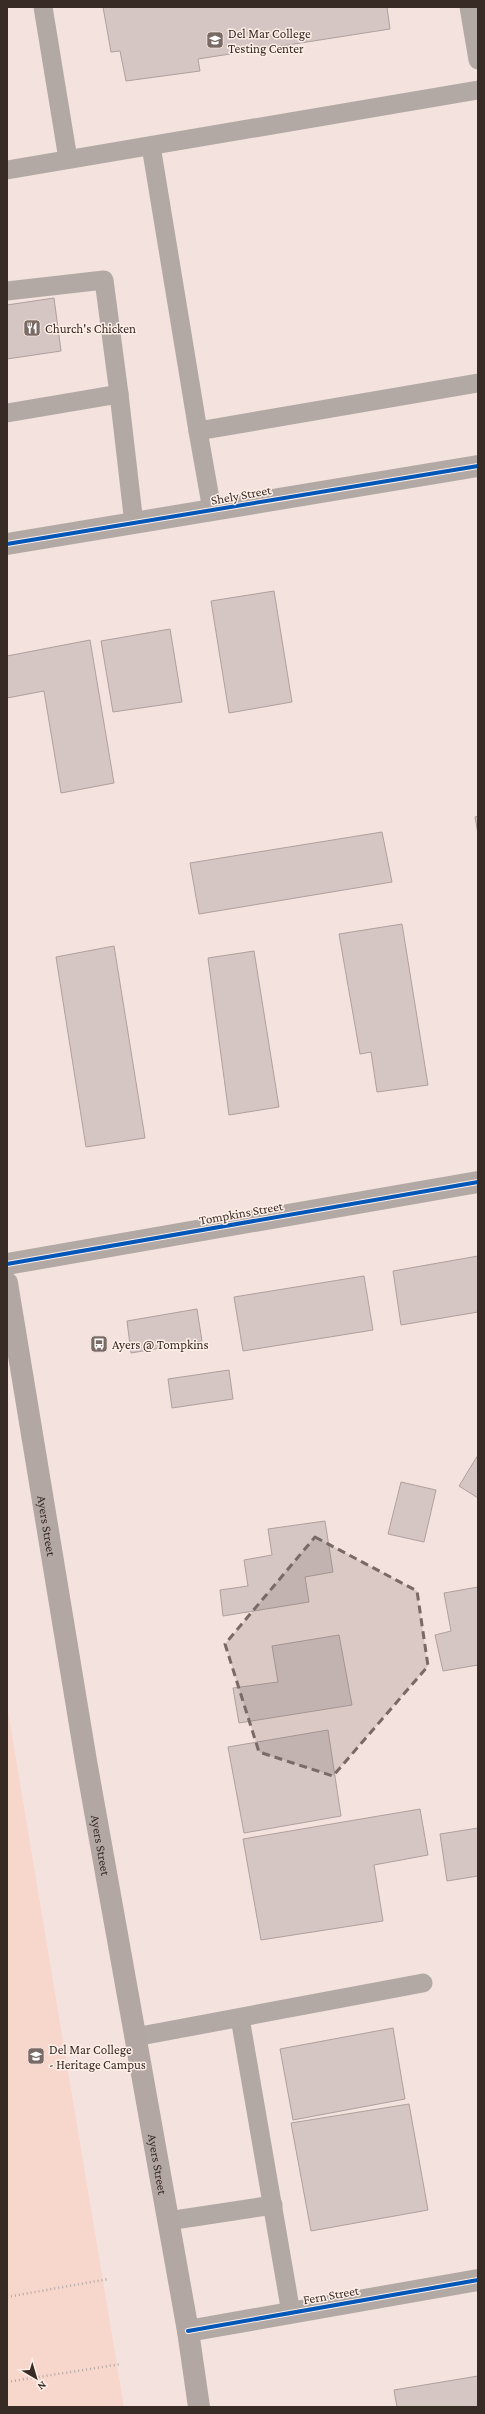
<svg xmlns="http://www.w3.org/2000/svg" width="485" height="2414" font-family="'Crimson Pro',serif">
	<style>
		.built { fill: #f7d6cb }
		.building { fill: #d5c6c4; stroke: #afa09e }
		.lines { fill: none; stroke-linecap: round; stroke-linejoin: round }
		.path { stroke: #b2a8a4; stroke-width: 2.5; stroke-dasharray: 1 3; stroke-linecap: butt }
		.lane { stroke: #b2a9a5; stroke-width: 19 }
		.street { stroke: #b2a9a5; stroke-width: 22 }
		.secondary { stroke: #b2a7a3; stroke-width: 22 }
		.cycleway-casing { stroke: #ffefe9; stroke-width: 6 }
		.cycleway { stroke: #0057b8; stroke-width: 4 }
		.marked { fill: #796a65; fill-opacity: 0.2; stroke: #796a65; stroke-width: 3; stroke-dasharray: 8 5; stroke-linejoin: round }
		.labels { text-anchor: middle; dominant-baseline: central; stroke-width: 3; stroke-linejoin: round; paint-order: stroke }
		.poi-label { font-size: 13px; fill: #382a25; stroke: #ffefe9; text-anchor: start }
		.street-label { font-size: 13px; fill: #382a25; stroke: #ffefe9 }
	</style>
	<rect width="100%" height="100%" fill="#f3e2dd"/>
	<!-- built -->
	<path class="built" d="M7,1705L124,2407H7Z"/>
	<!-- building -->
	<g class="building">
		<path d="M103,7H387L390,29L198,59L200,71L126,81L120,51L111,52Z"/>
		<path d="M54,298L61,351L7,359V305Z"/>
		<path d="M274,591L292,702L229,713L211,601Z"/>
		<path d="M170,629L182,702L113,712L101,641Z"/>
		<path d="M90,640L114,783L61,793L44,691L7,698V656Z"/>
		<path d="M478,816V834L475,817Z"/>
		<path d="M382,832L392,882L199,914L190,863Z"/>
		<path d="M402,924L428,1085L377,1092L371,1052L360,1054L339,934Z"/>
		<path d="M114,946L145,1138L86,1147L56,957Z"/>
		<path d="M254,951L279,1107L229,1115L208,958Z"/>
		<path d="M478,1256V1312L401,1325L393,1271Z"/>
		<path d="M364,1276L373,1330L243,1351L234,1297Z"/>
		<path d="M197,1309L202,1341L131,1353L127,1321Z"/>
		<path d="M229,1370L233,1399L172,1408L168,1379Z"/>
		<path d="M478,1455V1498L459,1486Z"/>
		<path d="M401,1482L436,1490L424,1542L388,1534Z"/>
		<path d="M325,1521L333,1572L305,1577L309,1602L223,1616L220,1590L248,1586L244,1560L272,1555L268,1529Z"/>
		<path d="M478,1587V1665L443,1671L435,1635L451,1631L444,1593Z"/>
		<path d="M339,1635L352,1705L239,1723L233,1688L278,1682L272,1646Z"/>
		<path d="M328,1730L341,1816L244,1833L228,1747Z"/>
		<path d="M420,1809L428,1855L374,1865L383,1921L261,1940L243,1839Z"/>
		<path d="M478,1828V1876L447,1881L440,1834Z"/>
		<path d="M393,2028L405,2099L293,2120L280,2049Z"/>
		<path d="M409,2104L428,2210L311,2231L291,2123Z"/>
		<path d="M478,2376V2407H397L394,2390Z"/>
	</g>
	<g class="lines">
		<!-- path -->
		<g class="path">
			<path d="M7,2297L108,2279"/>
			<path d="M7,2382L121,2364"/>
		</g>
		<!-- lane -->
		<g class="lane">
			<path d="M43,7L68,159"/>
			<path d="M469,7L478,60"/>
			<path d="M151,146L198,431L478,383"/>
			<path d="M7,170L478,90"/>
			<path d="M7,291L104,280L119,394"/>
			<path d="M7,413L119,394L134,524"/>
			<path d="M198,431L212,510"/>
			<path d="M240,2018L291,2313"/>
			<path d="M135,2037L423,1983"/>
			<path d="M168,2221L273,2205"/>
		</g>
		<!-- street -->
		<g class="street">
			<path d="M7,544L478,466"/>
			<path d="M7,1264L478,1182"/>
			<path d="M188,2331L478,2280"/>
		</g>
		<!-- secondary -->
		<path class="secondary" id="s1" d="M7,1283L86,1761L188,2331L199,2407"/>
		<defs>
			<g id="cycleway">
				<path d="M7,544L478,466"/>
				<path d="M7,1264L478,1182"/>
				<path d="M188,2331L478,2280"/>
			</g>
		</defs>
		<!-- cycleway casing -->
		<use href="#cycleway" class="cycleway-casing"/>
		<!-- cycleway -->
		<use href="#cycleway" class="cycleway"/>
	</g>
	<!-- marked area -->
	<path class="marked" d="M315,1537L417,1591L428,1666L333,1776L259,1752L225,1644Z"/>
	<!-- icons -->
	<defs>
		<symbol id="university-square" viewBox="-11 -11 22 22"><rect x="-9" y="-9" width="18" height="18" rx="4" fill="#796a65" stroke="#ffefe9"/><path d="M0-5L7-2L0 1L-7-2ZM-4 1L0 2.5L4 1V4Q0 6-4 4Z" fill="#fff"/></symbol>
		<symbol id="restaurant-square" viewBox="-11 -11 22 22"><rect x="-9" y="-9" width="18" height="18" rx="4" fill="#796a65" stroke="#ffefe9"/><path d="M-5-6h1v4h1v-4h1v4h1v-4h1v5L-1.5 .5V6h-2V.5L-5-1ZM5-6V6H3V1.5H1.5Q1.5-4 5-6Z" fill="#fff"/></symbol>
		<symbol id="bus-square" viewBox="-11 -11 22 22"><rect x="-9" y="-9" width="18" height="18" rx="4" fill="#796a65" stroke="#ffefe9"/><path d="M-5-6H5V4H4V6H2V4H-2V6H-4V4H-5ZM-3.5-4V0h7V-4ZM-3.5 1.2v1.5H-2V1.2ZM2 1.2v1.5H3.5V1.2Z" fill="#fff"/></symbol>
	</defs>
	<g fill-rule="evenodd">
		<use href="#university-square" x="205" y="30" width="20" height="20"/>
		<use href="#restaurant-square" x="22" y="318" width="20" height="20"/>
		<use href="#bus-square" x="89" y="1334" width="20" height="20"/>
		<use href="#university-square" x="26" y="2046" width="20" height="20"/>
	</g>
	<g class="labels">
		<!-- poi labels -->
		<g class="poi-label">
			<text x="228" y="33">Del Mar College<tspan x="228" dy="15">Testing Center</tspan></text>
			<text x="45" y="328">Church's Chicken</text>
			<text x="112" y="1344">Ayers @ Tompkins</text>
			<text x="49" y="2049">Del Mar College<tspan x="49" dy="15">- Heritage Campus</tspan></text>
		</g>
		<!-- street labels -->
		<g class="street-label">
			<text transform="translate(241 495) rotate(-10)">Shely Street</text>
			<text transform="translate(241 1213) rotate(-10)">Tompkins Street</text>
			<text stroke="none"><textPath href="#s1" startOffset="246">Ayers Street</textPath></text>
			<text stroke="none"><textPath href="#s1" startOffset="570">Ayers Street</textPath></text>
			<text stroke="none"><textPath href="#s1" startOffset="894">Ayers Street</textPath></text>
			<text transform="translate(331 2295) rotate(-10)">Fern Street</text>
		</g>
	</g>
	<!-- border -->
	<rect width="485" height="2414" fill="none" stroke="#382a25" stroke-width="16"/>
	<!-- north arrow -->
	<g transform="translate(36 2378) rotate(142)" stroke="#ffefe9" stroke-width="3" paint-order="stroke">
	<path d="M0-3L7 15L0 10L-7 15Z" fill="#382a25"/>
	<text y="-6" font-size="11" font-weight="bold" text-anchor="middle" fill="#382a25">N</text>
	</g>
</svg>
